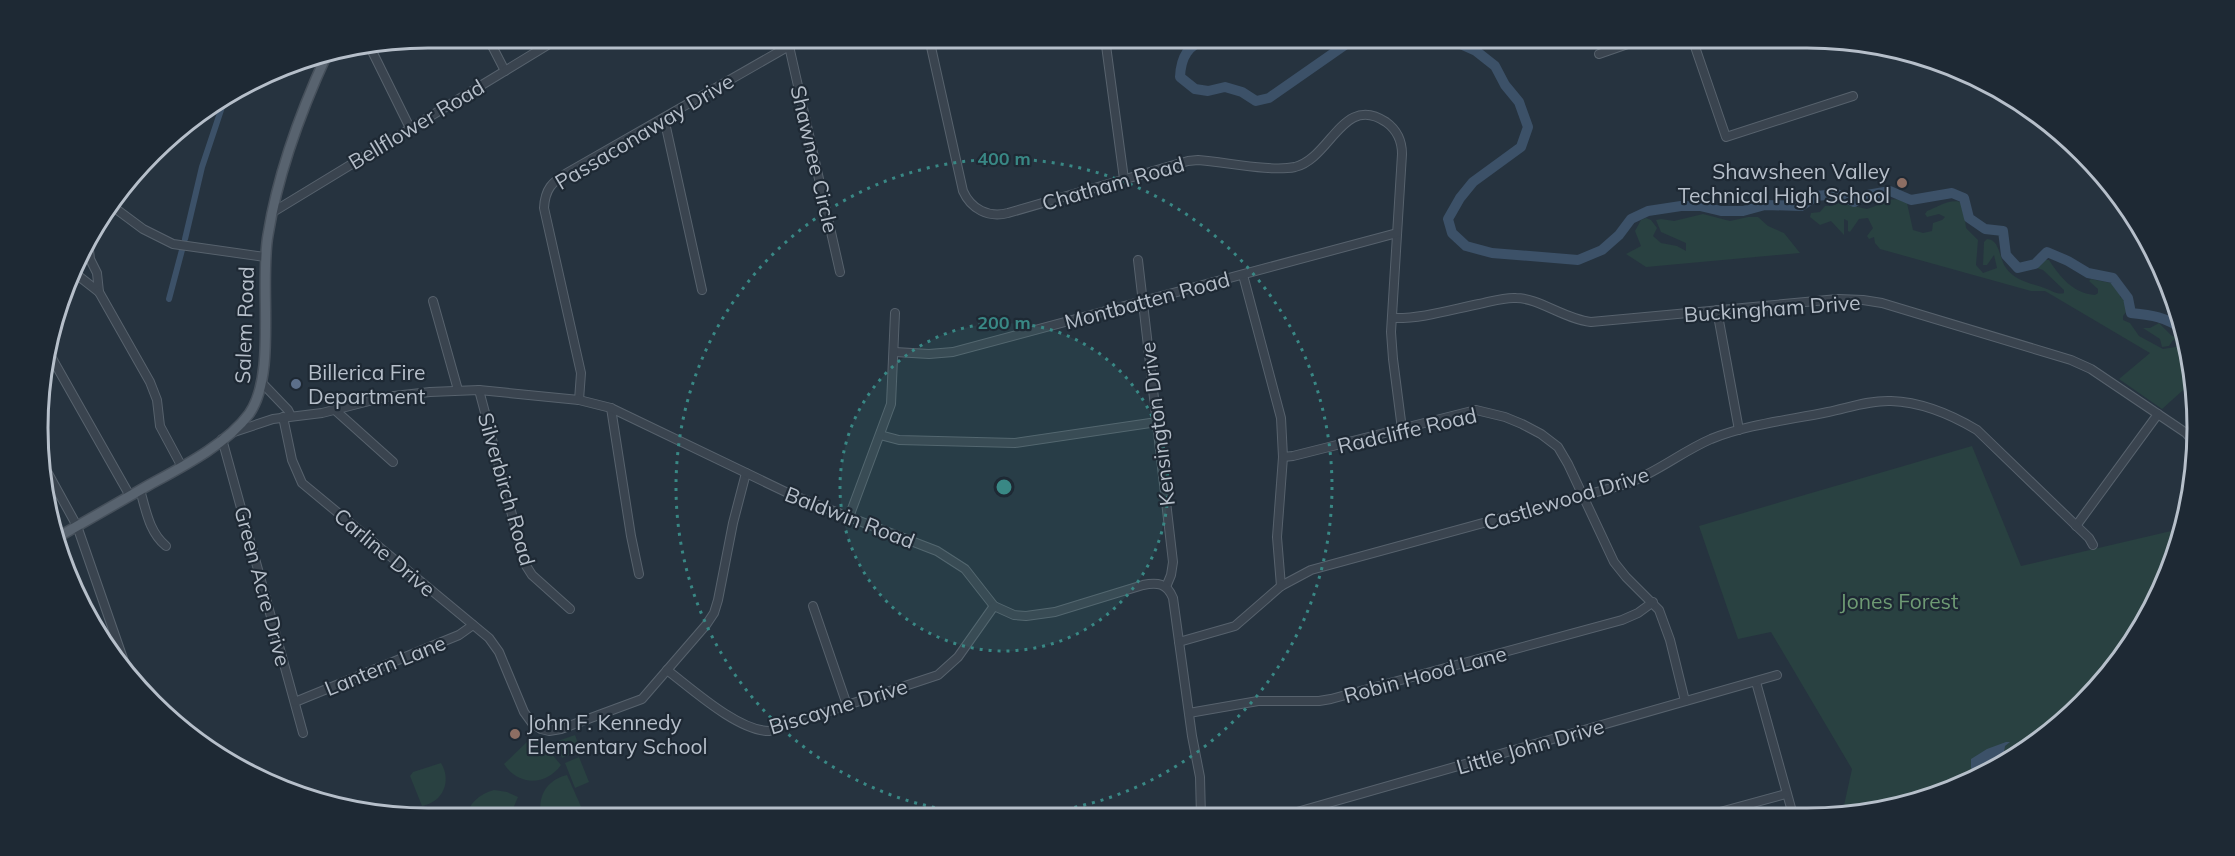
<svg xmlns="http://www.w3.org/2000/svg" width="2235" height="856" font-family="Mulish,sans-serif">
	<style>
		.green { fill: #294141 }
		.water { fill: #3c5168 }
		.lines { fill: none; stroke-linecap: round; stroke-linejoin: round }
		.canal { stroke: #3c5168; stroke-width: 6 }
		.river { stroke: #3c5168; stroke-width: 10 }
		.minor-casing { stroke: #57626d; stroke-width: 10 }
		.major-casing { stroke: #46505b; stroke-width: 12 }
		.minor { stroke: #3a444f; stroke-width: 8 }
		.major { stroke: #58636f; stroke-width: 9 }
		.ring { fill: none; stroke: #398885; stroke-width: 3; stroke-dasharray: 3 6 }
		.education-dot { fill: #8d6e63; stroke: #1e2934; stroke-width: 2 }
		.service-dot { fill: #5c6f8a; stroke: #1e2934; stroke-width: 2 }
		.labels { text-anchor: middle; dominant-baseline: central; stroke-width: 4.5; stroke-linejoin: round; paint-order: stroke }
		.street-label { font-size: 21px; fill: #b6bfca; stroke: #1e2934 }
		.poi-label { font-size: 21px; fill: #b6bfca; stroke: #1e2934; text-anchor: start }
		.park-label { font-size: 21px; fill: #6e9a74; stroke: #1e2934 }
		.rim { fill: none; stroke: #b6bfca; stroke-width: 3 }
		.centre { fill: #398885; stroke: #1e2934; stroke-width: 3 }
		.ring-label { font-size: 18px; text-anchor: middle; font-weight: bold; fill: #398885; stroke: #1e2934; stroke-width: 4.5; stroke-linejoin: round; paint-order: stroke }
	</style>
	<rect width="100%" height="100%" fill="#26333f"/>
	<!-- green -->
	<g class="green">
		<path d="M1901,199L1907,203L1913,230L1923,233L1932,231L1933,223L1942,220L1945,217L1939,214L1927,217L1925,214L1927,211C1937,207 1952,197 1963,203L1966,228L1978,240L1976,265L1983,273L1997,268L1994,255L1987,265H1983L1984,242L1987,239C2000,239 1999,259 2006,268C2016,282 2032,283 2047,289C2053,291 2057,295 2064,293V290L2043,270L2037,268L2041,260H2049C2059,276 2074,294 2095,295L2098,293V289L2089,281L2091,279L2111,283L2122,290L2120,297L2124,299L2127,311L2123,316V320L2130,323L2139,336L2163,349L2182,346V343L2173,340L2169,346L2162,347L2160,339L2143,328H2150L2159,323L2171,335L2186,343L2195,387L2191,383L2162,409L2119,379L2150,353L2045,291H2031L1880,249L1875,243L1874,237L1869,239L1867,236L1873,228L1868,218L1859,219L1850,232L1848,231V221L1844,219V235L1831,221L1820,225L1810,217L1811,213L1820,212L1825,206H1832L1839,203L1867,209L1881,204L1886,200Z"/>
		<path d="M1703,214L1730,221L1748,217H1758L1768,226L1784,233L1800,253L1646,267L1626,254L1641,246L1635,231L1641,220L1646,218L1651,220L1657,228L1653,236L1661,243L1677,246L1686,251V243L1661,232L1656,220L1661,219L1674,221Z"/>
		<path d="M1972,446L2021,566L2184,528L2145,624L2065,721L1979,778L1858,815H1839L1843,810L1852,769L1771,632L1738,639L1699,526Z"/>
		<path d="M575,735L579,746L576,752L562,758L555,742Z"/>
		<path d="M532,737L538,738L561,765C546,786 518,786 504,764Z"/>
		<path d="M579,757L589,782L575,788L565,763Z"/>
		<path d="M441,763C452,781 443,802 422,806L410,776L413,772Z"/>
		<path d="M567,775L583,811L580,815L572,818H542C536,798 546,780 567,775Z"/>
		<path d="M494,790L507,792L518,797L509,818H466C469,803 479,794 494,790Z"/>
	</g>
	<!-- water -->
	<path class="water" d="M2006,742H2010L2005,746L2003,758L2005,761L1977,779L1971,768V759L1987,749Z"/>
	<g class="lines">
		<!-- canal -->
		<g class="canal">
			<path d="M185,239L202,167L223,104"/>
			<path d="M169,299L182,250"/>
		</g>
		<!-- river -->
		<g class="river">
			<path d="M1207,38C1188,46 1181,56 1180,77L1195,89L1208,91L1225,87L1242,92L1256,101L1269,98L1355,38"/>
			<path d="M1447,38L1476,51L1495,66L1505,85L1519,102L1528,127L1521,147L1473,182L1460,198L1448,219L1452,233L1466,246L1492,253L1578,260L1602,250L1619,235L1631,219L1648,211L1681,206H1700L1721,211H1743L1765,205L1801,206L1816,196L1837,194L1854,202L1867,195L1890,191L1911,200L1952,193L1964,198L1969,218L1985,229L2003,231L2006,255L2018,268L2035,264L2047,252L2068,261L2088,273L2113,278L2128,298L2131,313C2151,315 2167,317 2183,330"/>
		</g>
		<defs>
			<g id="minor">
				<path d="M488,38L505,71"/>
				<path d="M929,38L963,191C971,209 988,218 1008,213L1188,161L1198,160C1226,162 1270,172 1295,167C1331,158 1343,93 1386,122C1397,130 1402,141 1402,154L1391,332L1393,359L1402,429"/>
				<path d="M1105,38L1124,179"/>
				<path d="M1692,38L1726,137L1853,96"/>
				<path d="M789,46L840,272"/>
				<path d="M370,47L410,128"/>
				<path d="M1599,54L1645,38"/>
				<path d="M664,118L702,290"/>
				<path d="M112,206L143,229L173,244L265,257"/>
				<path d="M273,212L559,38"/>
				<path d="M89,250L92,230"/>
				<path d="M1138,260L1173,562L1171,575L1166,587"/>
				<path d="M76,274L99,292L97,273L90,259L89,250L81,259"/>
				<path d="M1243,275L1281,418L1283,457L1277,537L1281,586"/>
				<path d="M99,292L150,382L157,400L160,426L182,467"/>
				<path d="M433,301L458,390"/>
				<path d="M1717,310L1739,430"/>
				<path d="M1392,318C1421,319 1450,310 1479,304C1490,302 1504,297 1516,298C1539,298 1564,319 1591,322L1838,299L1863,300L1882,303L2071,360L2091,369L2186,433L2196,445"/>
				<path d="M895,352L929,354L953,352L1397,233"/>
				<path d="M49,353L130,496"/>
				<path d="M263,384L288,410L291,416"/>
				<path d="M479,390L525,564L532,575L570,609"/>
				<path d="M579,400L581,373L544,208C545,189 552,182 567,173L803,38"/>
				<path d="M611,408L631,536L639,574"/>
				<path d="M335,410L393,462"/>
				<path d="M283,417L292,460L302,483L489,638L499,652L524,712L532,723L541,729L549,731L561,729L642,699L706,625L714,613L718,600L733,523L746,473"/>
				<path d="M234,432L273,419L322,413L385,397L430,392L479,390L579,400L611,408L792,495L937,551L965,569L994,606L1014,615L1026,616L1055,612L1143,585C1157,582 1167,583 1173,598L1192,736L1200,777L1201,817"/>
				<path d="M880,435L899,440L1015,443L1157,422"/>
				<path d="M222,439L303,733"/>
				<path d="M1283,457L1293,456L1476,410L1505,417L1522,424L1541,434L1558,447L1568,464L1614,562L1626,577L1659,610L1670,640L1685,701"/>
				<path d="M44,466L77,526L127,670"/>
				<path d="M140,490C146,510 149,532 166,546"/>
				<path d="M849,517L891,404L895,313"/>
				<path d="M2076,526L2158,414"/>
				<path d="M813,606L847,705"/>
				<path d="M1179,642L1235,626L1281,586L1311,570L1626,484C1658,472 1681,452 1711,439C1748,424 1790,420 1828,412C1848,408 1870,400 1891,401C1921,402 1952,415 1977,430L2089,538L2093,545"/>
				<path d="M667,670C692,689 738,731 769,731L938,675L958,657L994,606"/>
				<path d="M1756,682L1793,815"/>
				<path d="M295,702L459,635L473,625"/>
				<path d="M1189,713L1258,701H1319L1331,699L1622,620L1638,613L1653,602"/>
				<path d="M1709,815L1786,794"/>
				<path d="M1283,816L1777,675"/>
			</g>
			<path id="major" d="M58,537C89,519 119,502 149,485C182,467 227,444 249,414C277,375 259,285 268,235C278,172 300,113 327,54"/>
		</defs>
		<!-- minor casing -->
		<use href="#minor" class="minor-casing"/>
		<!-- major casing -->
		<use href="#major" class="major-casing"/>
		<!-- minor -->
		<use href="#minor" class="minor"/>
		<!-- major -->
		<use href="#major" class="major"/>
	</g>
	<!-- distance rings -->
	<circle cx="1004" cy="487" r="164" fill="#398885" fill-opacity=".12"/>
	<g class="ring">
		<circle cx="1004" cy="487" r="164"/>
		<circle cx="1004" cy="487" r="328"/>
	</g>
	<!-- markers -->
	<g class="education-dot">
		<circle cx="1902" cy="183" r="6"/>
		<circle cx="515" cy="734" r="6"/>
	</g>
	<circle class="service-dot" cx="296" cy="384" r="6"/>
	<g class="labels">
		<!-- street labels -->
		<g class="street-label">
			<text transform="translate(416 124) rotate(-31)">Bellflower Road</text>
			<text transform="translate(644 131) rotate(-31)">Passaconaway Drive</text>
			<text transform="translate(815 159) rotate(77)">Shawnee Circle</text>
			<text transform="translate(1113 183) rotate(-16)">Chatham Road</text>
			<text transform="translate(1147 300) rotate(-15)">Montbatten Road</text>
			<text transform="translate(1772 308) rotate(-4)">Buckingham Drive</text>
			<text transform="translate(244 325) rotate(-88)">Salem Road</text>
			<text transform="translate(1157 424) rotate(-97)">Kensington Drive</text>
			<text transform="translate(1407 430) rotate(-13)">Radcliffe Road</text>
			<text transform="translate(507 489) rotate(74)">Silverbirch Road</text>
			<text transform="translate(1566 498) rotate(-17)">Castlewood Drive</text>
			<text transform="translate(850 517) rotate(21)">Baldwin Road</text>
			<text transform="translate(385 552) rotate(40)">Carline Drive</text>
			<text transform="translate(263 586) rotate(75)">Green Acre Drive</text>
			<text transform="translate(385 665) rotate(-22)">Lantern Lane</text>
			<text transform="translate(1425 674) rotate(-15)">Robin Hood Lane</text>
			<text transform="translate(838 706) rotate(-17)">Biscayne Drive</text>
			<text transform="translate(1530 746) rotate(-16)">Little John Drive</text>
		</g>
		<!-- poi labels -->
		<g class="poi-label">
			<text x="1890" y="171" text-anchor="end">Shawsheen Valley<tspan x="1890" dy="24">Technical High School</tspan></text>
			<text x="308" y="372">Billerica Fire<tspan x="308" dy="24">Department</tspan></text>
			<text x="527" y="722">John F. Kennedy<tspan x="527" dy="24">Elementary School</tspan></text>
		</g>
		<!-- park labels -->
		<g class="park-label">
			<text x="1899" y="601">Jones Forest</text>
		</g>
	</g>
	<!-- crop -->
	<path d="M0 0H2235V856H0ZM428 48H1807A380 380 0 0 1 2187 428V428A380 380 0 0 1 1807 808H428A380 380 0 0 1 48 428V428A380 380 0 0 1 428 48Z" fill="#1e2934" fill-rule="evenodd"/>
	<path class="rim" d="M428 48H1807A380 380 0 0 1 2187 428V428A380 380 0 0 1 1807 808H428A380 380 0 0 1 48 428V428A380 380 0 0 1 428 48Z"/>
	<circle cx="1004" cy="487" r="9" class="centre"/>
	<g class="ring-label">
		<text x="1004" y="165">400 m</text>
		<text x="1004" y="329">200 m</text>
	</g>
</svg>
